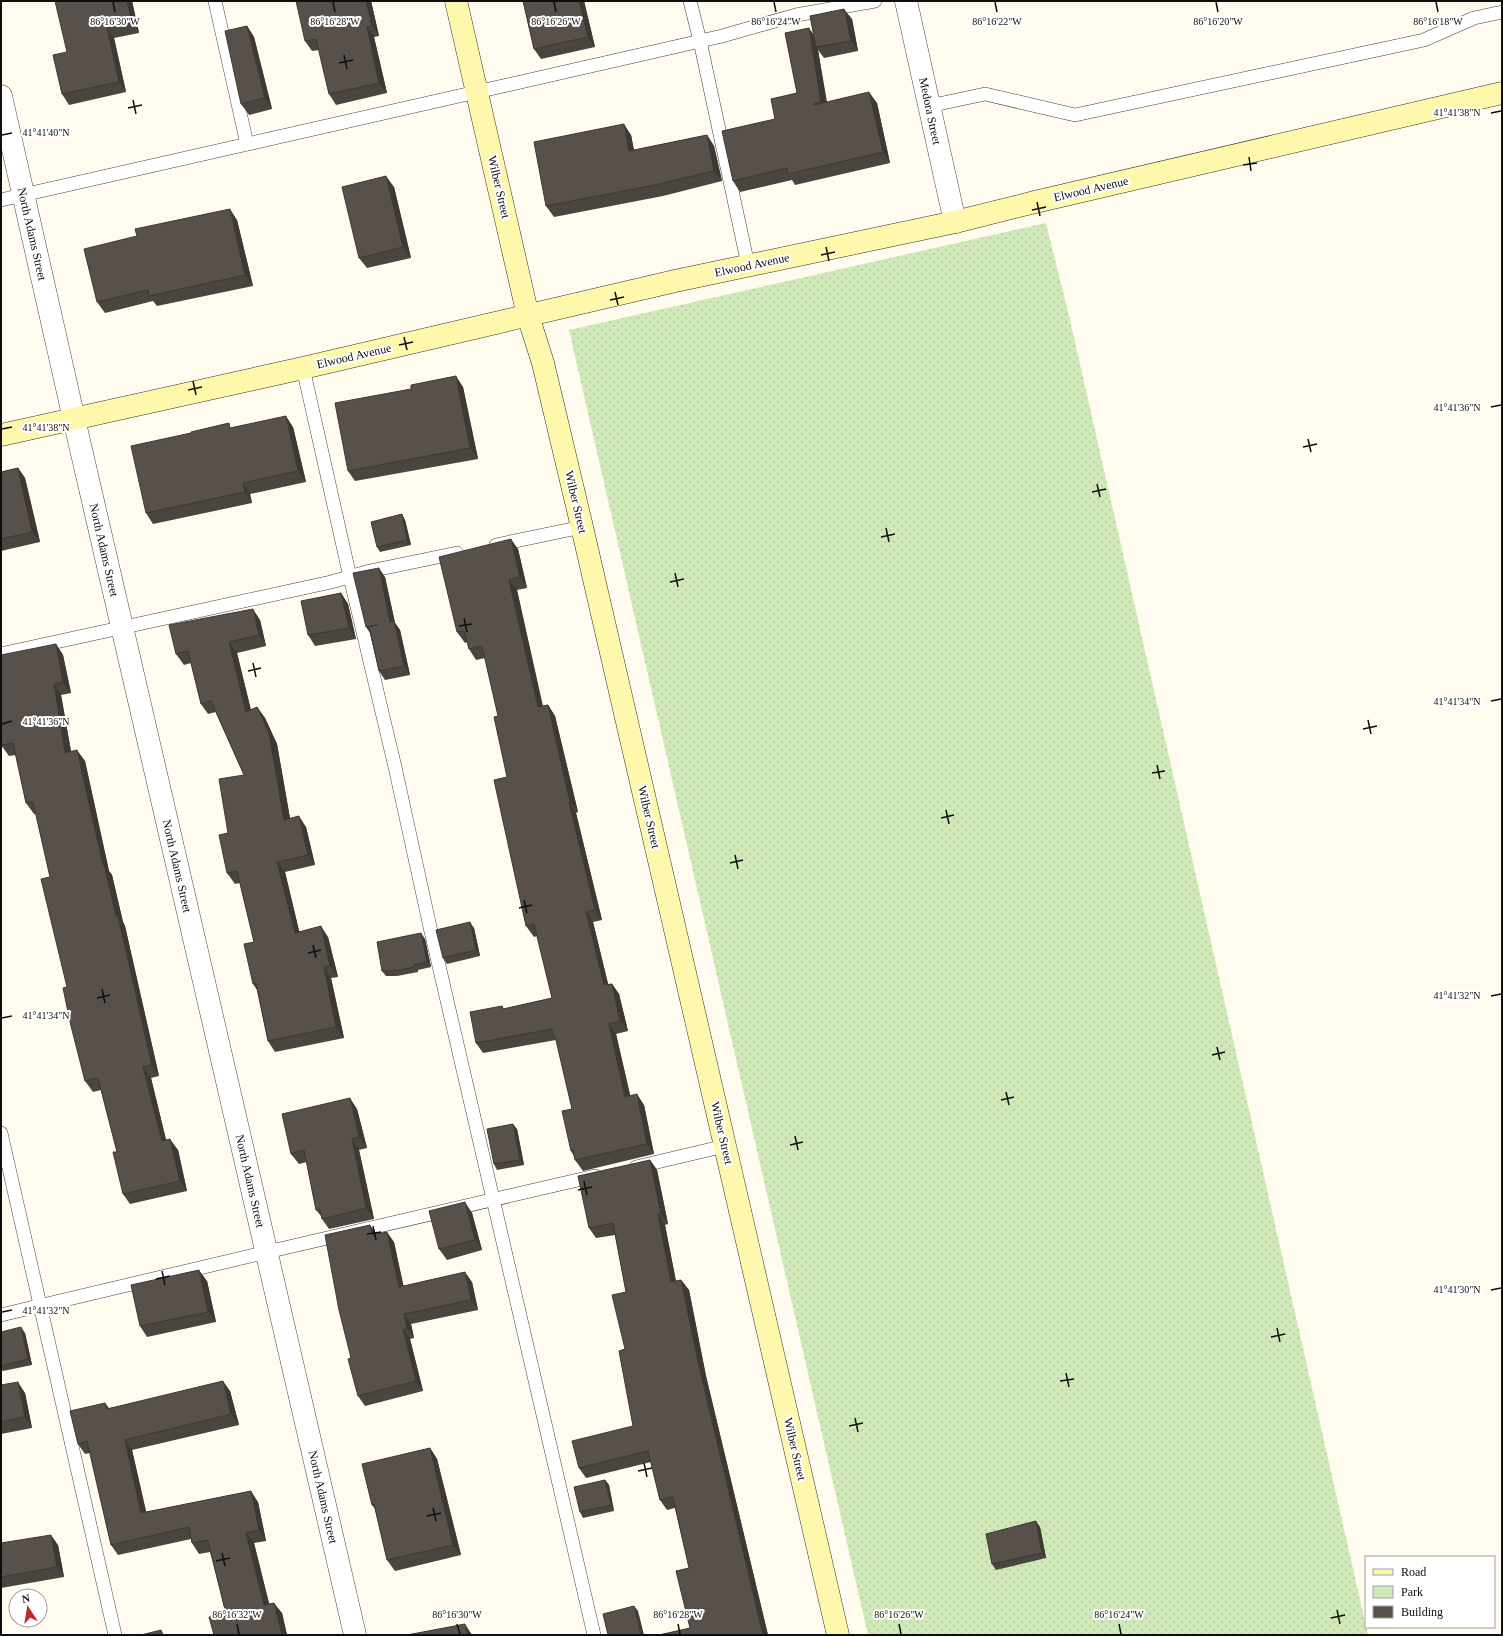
<svg xmlns="http://www.w3.org/2000/svg" width="1503" height="1636" font-family="Georgia,serif">
	<style>
		.green { fill: url(#green-dots) }
		.lines { fill: none; stroke-linecap: round; stroke-linejoin: round }
		.lane-casing { stroke: #414141; stroke-width: 14 }
		.street-casing { stroke: #414141; stroke-width: 23 }
		.secondary-casing { stroke: #303030; stroke-width: 23 }
		.lane { stroke: #fff; stroke-width: 13 }
		.street { stroke: #fff; stroke-width: 22 }
		.secondary { stroke: #fef8ac; stroke-width: 22 }
		.wall { fill: #4b4540 }
		.shaded-wall { fill: #3d3834 }
		.building { fill: #57504b; stroke: #3d3834 }
		.ticks { fill: none; stroke: #0e0e0e; stroke-width: 1.5 }
		.labels { text-anchor: middle; dominant-baseline: central; stroke-width: 4; stroke-linejoin: round; paint-order: stroke }
		.street-label { font-size: 12px; fill: #0e0e0e; stroke: #fff }
		.ticks-label { font-size: 10px; text-anchor: middle; fill: #0e0e0e; stroke: #fff; stroke-width: 4; stroke-linejoin: round; paint-order: stroke }
	</style>
	<defs>
		<pattern id="green-dots" width="8" height="8" patternUnits="userSpaceOnUse"><rect width="8" height="8" fill="#d0e9b9"/><path d="M2 2h.1M6 6h.1" fill="none" stroke="#b1c79e" stroke-width="1.8" stroke-linecap="round"/></pattern>
	</defs>
	<rect width="100%" height="100%" fill="#fffcef"/>
	<!-- green -->
	<path class="green" d="M1046,223L1070,320L1368,1635H868L569,330Z"/>
	<g class="lines">
		<defs>
			<g id="lane">
				<path d="M215,1L247,144"/>
				<path d="M690,1L700,41L748,265"/>
				<path d="M929,106L985,94L1075,115L1424,40L1474,18L1502,12"/>
				<path d="M1,200L670,48L722,36L796,15L875,1"/>
				<path d="M303,368L350,577L395,767L430,927L594,1635"/>
				<path d="M496,545L582,527"/>
				<path d="M1,654L331,582L370,571L457,553"/>
				<path d="M1,1133L115,1635"/>
				<path d="M636,1167L725,1146"/>
				<path d="M1,1315L267,1252L595,1176"/>
			</g>
			<g id="street">
				<path d="M906,1L955,222"/>
				<path d="M1,96L74,419L355,1635"/>
			</g>
			<g id="secondary">
				<path d="M456,1L528,316L543,363L582,527L838,1635"/>
				<path d="M1,435L303,368L675,281L955,222L1035,202L1502,93"/>
			</g>
		</defs>
		<!-- lane casing -->
		<use href="#lane" class="lane-casing"/>
		<!-- street casing -->
		<use href="#street" class="street-casing"/>
		<!-- secondary casing -->
		<use href="#secondary" class="secondary-casing"/>
		<!-- lane -->
		<use href="#lane" class="lane"/>
		<!-- street -->
		<use href="#street" class="street"/>
		<!-- secondary -->
		<use href="#secondary" class="secondary"/>
	</g>
	<!-- wall -->
	<g class="wall">
		<path d="M132,1L139,33L114,38L126,92L69,105L62,94L67,52Z"/>
		<path d="M371,1L379,36L374,37L387,93L336,105L329,94L319,50L312,51L305,41Z"/>
		<path d="M523,1H584L595,47L541,59L534,49Z"/>
		<path d="M852,19L858,51L824,58L818,50L827,102L877,103L890,163L795,185L792,180L740,192L733,181L775,119L797,93L814,35Z"/>
		<path d="M247,26L254,37L272,109L249,115L241,104Z"/>
		<path d="M631,135L634,150L707,135L714,146L722,181L663,196L554,217L546,206Z"/>
		<path d="M394,187L411,258L367,268L359,258Z"/>
		<path d="M237,220L253,286L157,306L153,301L105,313L97,302Z"/>
		<path d="M463,387L478,459L355,481L348,471Z"/>
		<path d="M293,427L306,482L250,494L252,503L153,524L146,513L232,428Z"/>
		<path d="M18,468L25,478L40,542L1,551V472Z"/>
		<path d="M405,520L411,545L380,552L377,547Z"/>
		<path d="M518,549L527,588L517,590L543,706L548,705L555,716L578,812L576,813L602,920L593,922L608,984H612L619,994L628,1031L616,1034L630,1096L644,1105L654,1154L583,1171L575,1160L574,1156L571,1151L572,1109L557,1041L556,1040L483,1053L476,1043L502,1006L504,1009L552,998L537,936L534,937L526,926L507,777L498,716L485,658L476,660L469,649L467,642L465,643L457,632Z"/>
		<path d="M385,577L395,623L400,630L410,675L385,680L379,671L370,633L366,627Z"/>
		<path d="M341,593L348,604L356,639L315,646L308,635Z"/>
		<path d="M260,620L266,646L237,653L251,710L257,707L265,718L277,744L290,818L306,827L315,865L285,872L299,931L328,937L338,977L331,978L344,1038L275,1052L268,1041L257,990L253,984L254,942L240,883L235,884L227,873L228,833L244,775L216,712L208,714L201,704L191,663L184,665L176,654Z"/>
		<path d="M56,644L63,655L71,693L61,695L71,751L85,761L109,871L112,875L123,922L125,926L159,1076L151,1078L166,1140L178,1150L187,1191L130,1204L123,1194L117,1152L101,1090L93,1092L85,1081L67,987L50,877L36,814H34L26,803L16,755L9,756L1,745Z"/>
		<path d="M474,928L480,956L447,964L443,958Z"/>
		<path d="M425,939L431,967L418,970V972L397,976H386L382,971Z"/>
		<path d="M357,1109L367,1148L359,1150L374,1219L329,1229L322,1219L321,1216L316,1210L307,1162L299,1164L291,1154Z"/>
		<path d="M517,1129L524,1165L497,1170L494,1164Z"/>
		<path d="M650,1160L657,1170L668,1224L665,1225L676,1281L681,1280L689,1290L706,1376L768,1635H659L690,1628L689,1568L675,1508L667,1510L660,1500L651,1462L586,1478L579,1468L633,1426L625,1349L626,1292L615,1235L596,1238L589,1228Z"/>
		<path d="M472,1213L482,1250L447,1260L439,1249Z"/>
		<path d="M376,1234L394,1242L403,1286L472,1282L478,1310L411,1324L414,1338L410,1339L423,1391L365,1406L358,1396L351,1358Z"/>
		<path d="M207,1281L216,1322L147,1337L140,1326Z"/>
		<path d="M1,1332L25,1333L32,1365L3,1371L1,1369Z"/>
		<path d="M1,1385L25,1393L32,1428L1,1434Z"/>
		<path d="M230,1391L239,1425L132,1450L146,1512L258,1502L266,1541L254,1543L269,1604L282,1613L287,1635H214L226,1614L210,1552L199,1554L192,1543L191,1539L118,1555L111,1545L90,1453L85,1454L78,1444L105,1403L109,1408Z"/>
		<path d="M430,1448L437,1459L461,1555L395,1571L387,1560L375,1509L372,1505Z"/>
		<path d="M605,1480L609,1485L614,1511L583,1518L580,1512Z"/>
		<path d="M1040,1527L1046,1558L996,1570L992,1564Z"/>
		<path d="M1,1543L58,1545L64,1577L1,1588Z"/>
	</g>
	<!-- shaded-wall -->
	<g class="shaded-wall">
		<path d="M127,1H132L139,33L132,22Z"/>
		<path d="M366,1H371L379,36L372,26Z"/>
		<path d="M579,1H584L595,47L588,37Z"/>
		<path d="M844,9L852,19L858,51L851,41Z"/>
		<path d="M247,26L254,37L272,109L265,98Z"/>
		<path d="M367,27L374,37L387,93L379,83Z"/>
		<path d="M107,28L114,38L126,92L119,82Z"/>
		<path d="M809,28L816,38V47L818,50L828,112L821,102Z"/>
		<path d="M869,92L877,103L890,163L883,152Z"/>
		<path d="M624,124L631,135L636,162L629,151Z"/>
		<path d="M707,135L714,146L722,181L714,171Z"/>
		<path d="M386,176L394,187L411,258L403,247Z"/>
		<path d="M230,209L237,220L253,286L245,275Z"/>
		<path d="M456,376L463,387L478,459L470,448Z"/>
		<path d="M286,416L293,427L306,482L298,471Z"/>
		<path d="M18,468L25,478L40,542L32,532Z"/>
		<path d="M243,483L250,494L252,503L245,492Z"/>
		<path d="M402,514L405,520L411,545L407,540Z"/>
		<path d="M511,539L518,549L527,588L520,577Z"/>
		<path d="M379,568L385,577L395,623L400,630L410,675L404,666L390,622Z"/>
		<path d="M509,580L517,590L545,718L538,707Z"/>
		<path d="M341,593L348,604L356,639L349,628Z"/>
		<path d="M253,609L260,620L266,646L259,635Z"/>
		<path d="M229,642L237,653L254,723L246,712Z"/>
		<path d="M56,644L63,655L71,693L63,682Z"/>
		<path d="M54,684L61,695L73,763L65,753Z"/>
		<path d="M548,705L555,716L578,812L570,802Z"/>
		<path d="M257,707L265,718L277,744L292,830L284,820Z"/>
		<path d="M77,750L85,761L109,871L112,875L123,922L125,926L159,1076L152,1065L116,916L103,865Z"/>
		<path d="M569,802L576,813L602,920L595,910Z"/>
		<path d="M299,816L306,827L315,865L308,855Z"/>
		<path d="M277,862L285,872L302,943L295,933Z"/>
		<path d="M586,912L593,922L611,996L604,985Z"/>
		<path d="M470,922L474,928L480,956L476,950Z"/>
		<path d="M321,926L328,937L338,977L330,966Z"/>
		<path d="M421,933L425,939L431,967L427,962Z"/>
		<path d="M324,967L331,978L344,1038L336,1027Z"/>
		<path d="M612,984L619,994L628,1031L620,1021Z"/>
		<path d="M609,1024L616,1034L633,1107L625,1097Z"/>
		<path d="M143,1067L151,1078L169,1152L162,1141Z"/>
		<path d="M637,1094L644,1105L654,1154L647,1144Z"/>
		<path d="M350,1098L357,1109L367,1148L359,1137Z"/>
		<path d="M513,1124L517,1129L524,1165L520,1160Z"/>
		<path d="M170,1139L178,1150L187,1191L180,1181Z"/>
		<path d="M352,1139L359,1150L374,1219L366,1208Z"/>
		<path d="M650,1160L657,1170L668,1224L661,1214Z"/>
		<path d="M465,1202L472,1213L482,1250L475,1240Z"/>
		<path d="M658,1214L665,1225L678,1292L671,1282Z"/>
		<path d="M370,1225L377,1235H372Z"/>
		<path d="M387,1232L394,1242L406,1297L399,1287Z"/>
		<path d="M199,1270L207,1281L216,1322L208,1312Z"/>
		<path d="M465,1272L472,1282L478,1310L471,1300Z"/>
		<path d="M681,1280L689,1290L706,1376L768,1635H763L699,1366Z"/>
		<path d="M404,1314L411,1324L414,1338L407,1328Z"/>
		<path d="M21,1327L25,1333L32,1365L28,1359Z"/>
		<path d="M403,1329L410,1339L423,1391L416,1381Z"/>
		<path d="M223,1381L230,1391L239,1425L231,1414Z"/>
		<path d="M18,1382L25,1393L32,1428L25,1417Z"/>
		<path d="M125,1440L132,1450L149,1524L141,1513Z"/>
		<path d="M430,1448L437,1459L461,1555L453,1545Z"/>
		<path d="M605,1480L609,1485L614,1511L611,1505Z"/>
		<path d="M251,1491L258,1502L266,1541L259,1530Z"/>
		<path d="M1036,1521L1040,1527L1046,1558L1042,1553Z"/>
		<path d="M246,1533L254,1543L272,1615L264,1605Z"/>
		<path d="M51,1535L58,1545L64,1577L57,1567Z"/>
		<path d="M274,1603L282,1613L287,1635H282Z"/>
		<path d="M634,1606L638,1611L644,1635H641Z"/>
		<path d="M465,1624L472,1635H467Z"/>
	</g>
	<!-- building -->
	<g class="building">
		<path d="M55,1H127L132,22L107,28L119,82L62,94L53,55L67,52Z"/>
		<path d="M296,1H366L372,26L367,27L379,83L329,94L316,39L305,41Z"/>
		<path d="M523,1H579L588,37L534,49Z"/>
		<path d="M844,9L851,41L816,47L810,16Z"/>
		<path d="M247,26L265,98L241,104L225,31Z"/>
		<path d="M809,28L821,102L814,103V105L869,92L883,152L788,174L787,168L733,181L722,131L775,119L771,99L797,93L785,33Z"/>
		<path d="M624,124L629,151L707,135L714,171L655,185L546,206L534,142Z"/>
		<path d="M386,176L403,247L359,258L342,187Z"/>
		<path d="M230,209L245,275L149,296L148,290L97,302L84,249L137,236L135,229Z"/>
		<path d="M456,376L470,448L348,471L335,403L411,389V385Z"/>
		<path d="M286,416L298,471L243,483L245,492L146,513L131,446L191,433V432L229,423L230,428Z"/>
		<path d="M18,468L32,532L1,539V472Z"/>
		<path d="M402,514L407,540L377,547L371,522Z"/>
		<path d="M511,539L520,577L509,580L538,707L548,705L570,802H569L595,910L586,912L604,985L612,984L620,1021L609,1024L625,1097L637,1094L647,1144L575,1160L573,1150L571,1151L562,1111L572,1109L555,1036L553,1037L552,1029L476,1043L470,1012L502,1006L503,1009L552,998L534,924L526,926L494,780L507,777L494,717L498,716L482,646L469,649L464,631L457,632L439,557Z"/>
		<path d="M379,568L390,622L394,621L404,666L379,671L369,626L378,625L366,627L353,573Z"/>
		<path d="M341,593L349,628L308,635L301,601Z"/>
		<path d="M253,609L259,635L229,642L246,712L257,707L269,733L284,820L299,816L308,855L277,862L295,933L321,926L330,966L324,967L336,1027L268,1041L256,983L253,984L244,944L254,942L237,871L227,873L219,835L228,833L219,779L244,775L211,701L201,704L188,651L176,654L169,625Z"/>
		<path d="M56,644L63,682L54,684L65,753L77,750L103,865L104,864L116,916H118L152,1065L143,1067L162,1141L170,1139L180,1181L123,1194L113,1152H117L98,1078L85,1081L71,1026L63,988L67,987L41,879L50,877L33,802L26,803L13,743L1,745V655Z"/>
		<path d="M470,922L476,950L443,958L436,930Z"/>
		<path d="M421,933L427,962L414,965V967L393,971H382L377,942Z"/>
		<path d="M350,1098L359,1137L352,1139L366,1208L322,1219L320,1209L316,1210L304,1150L291,1154L282,1114Z"/>
		<path d="M513,1124L520,1160L494,1164L487,1129Z"/>
		<path d="M650,1160L661,1214H658L671,1282L681,1280L699,1366L763,1635H659L690,1628L676,1571L689,1568L673,1497L660,1500L648,1451L579,1468L572,1441L633,1426L619,1351L625,1349L612,1295L626,1292L613,1223L589,1228L578,1176Z"/>
		<path d="M465,1202L475,1240L439,1249L429,1211Z"/>
		<path d="M370,1225L372,1235L387,1232L399,1287L465,1272L471,1300L404,1314L407,1328L403,1329L416,1381L358,1396L348,1359L351,1358L339,1310L325,1235Z"/>
		<path d="M199,1270L208,1312L140,1326L131,1285Z"/>
		<path d="M21,1327L28,1359L1,1366V1332Z"/>
		<path d="M223,1381L231,1414L125,1440L141,1513L251,1491L259,1530L246,1533L264,1605L274,1603L282,1635H214L209,1617L226,1614L208,1540L192,1543L189,1527L111,1545L87,1441L78,1444L70,1411L105,1403L107,1409Z"/>
		<path d="M18,1382L25,1417L1,1422V1385Z"/>
		<path d="M430,1448L453,1545L387,1560L374,1504L372,1505L362,1464Z"/>
		<path d="M605,1480L611,1505L580,1512L574,1487Z"/>
		<path d="M1036,1521L1042,1553L992,1564L986,1534Z"/>
		<path d="M51,1535L57,1567L1,1577V1543Z"/>
		<path d="M634,1606L641,1635H608L603,1614Z"/>
		<path d="M465,1624L467,1635H407Z"/>
		<path d="M161,1630L163,1635H141Z"/>
	</g>
	<!-- ticks -->
	<path class="ticks" d="M113,2L115,12M333,2L335,12M554,2L556,12M774,2L776,12M995,2L997,12M1216,2L1218,12M1436,2L1438,12M344,55L347,69M339,63L353,60M133,100L136,114M128,108L142,105M1491,113L1501,111M2,135L12,133M1249,157L1251,171M1243,165L1257,163M1037,202L1040,216M1032,210L1046,207M826,247L829,261M821,255L835,252M615,292L618,305M610,300L624,297M404,337L407,350M399,345L413,342M193,381L196,395M188,390L202,387M1491,407L1501,405M2,429L12,427M1308,439L1311,452M1303,447L1317,444M1097,484L1100,497M1092,492L1106,489M886,528L889,542M881,537L895,534M675,573L678,587M670,582L684,579M464,618L467,632M459,626L472,624M253,663L256,677M248,671L261,668M1491,701L1501,699M1368,720L1371,734M2,724L12,721M1363,729L1377,726M1157,765L1160,779M1152,773L1165,771M946,810L949,824M941,818L954,815M735,855L738,869M730,863L743,860M524,900L527,913M519,908L532,905M313,945L316,958M308,953L321,950M102,989L105,1003M1491,996L1501,994M97,998L110,995M2,1018L12,1016M1217,1047L1220,1060M1212,1055L1225,1052M1006,1092L1009,1105M1001,1100L1014,1097M795,1136L798,1150M790,1145L803,1142M584,1181L587,1195M578,1190L592,1187M373,1226L376,1240M367,1234L381,1232M162,1271L165,1285M156,1279L170,1276M1491,1290L1501,1288M2,1312L12,1310M1277,1328L1280,1342M1271,1337L1285,1334M1066,1373L1069,1387M1060,1381L1074,1379M855,1418L858,1432M849,1426L863,1423M644,1463L647,1477M638,1471L652,1468M433,1508L436,1521M427,1516L441,1513M222,1553L225,1566M216,1561L230,1558M1337,1610L1340,1624M1331,1618L1345,1615M237,1624L239,1634M457,1624L460,1634M678,1624L680,1634M899,1624L901,1634M1119,1624L1121,1634"/>
	<g class="labels">
		<!-- street labels -->
		<g class="street-label">
			<text transform="translate(930 111) rotate(78)">Medora Street</text>
			<text transform="translate(499 187) rotate(77)">Wilber Street</text>
			<text transform="translate(1091 189) rotate(-13)">Elwood Avenue</text>
			<text transform="translate(32 234) rotate(77)">North Adams Street</text>
			<text transform="translate(752 265) rotate(-12)">Elwood Avenue</text>
			<text transform="translate(354 356) rotate(-13)">Elwood Avenue</text>
			<text transform="translate(576 502) rotate(77)">Wilber Street</text>
			<text transform="translate(104 550) rotate(77)">North Adams Street</text>
			<text transform="translate(649 817) rotate(77)">Wilber Street</text>
			<text transform="translate(177 866) rotate(77)">North Adams Street</text>
			<text transform="translate(722 1133) rotate(77)">Wilber Street</text>
			<text transform="translate(250 1181) rotate(77)">North Adams Street</text>
			<text transform="translate(795 1449) rotate(77)">Wilber Street</text>
			<text transform="translate(323 1497) rotate(77)">North Adams Street</text>
		</g>
	</g>
	<g class="ticks-label">
		<text x="115" y="25">86°16'30"W</text>
		<text x="335" y="25">86°16'28"W</text>
		<text x="556" y="25">86°16'26"W</text>
		<text x="776" y="25">86°16'24"W</text>
		<text x="997" y="25">86°16'22"W</text>
		<text x="1218" y="25">86°16'20"W</text>
		<text x="1438" y="25">86°16'18"W</text>
		<text x="1457" y="116">41°41'38"N</text>
		<text x="46" y="136">41°41'40"N</text>
		<text x="1457" y="411">41°41'36"N</text>
		<text x="46" y="431">41°41'38"N</text>
		<text x="1457" y="705">41°41'34"N</text>
		<text x="46" y="725">41°41'36"N</text>
		<text x="1457" y="999">41°41'32"N</text>
		<text x="46" y="1019">41°41'34"N</text>
		<text x="1457" y="1293">41°41'30"N</text>
		<text x="46" y="1314">41°41'32"N</text>
		<text x="237" y="1618">86°16'32"W</text>
		<text x="457" y="1618">86°16'30"W</text>
		<text x="678" y="1618">86°16'28"W</text>
		<text x="899" y="1618">86°16'26"W</text>
		<text x="1119" y="1618">86°16'24"W</text>
	</g>
	<!-- border -->
	<rect width="1503" height="1636" fill="none" stroke="#0e0e0e" stroke-width="4"/>
	<!-- legend -->
	<rect x="1365" y="1556" width="130" height="72" fill="#ffffff" stroke="#9f9f9f"/>
	<rect x="1373" y="1569" width="20" height="6" fill="#fef8ac" stroke="#9f9f9f"/>
	<text x="1401" y="1576" font-size="12" fill="#0e0e0e">Road</text>
	<rect x="1373" y="1586" width="20" height="12" fill="#d0e9b9" stroke="#9f9f9f"/>
	<text x="1401" y="1596" font-size="12" fill="#0e0e0e">Park</text>
	<rect x="1373" y="1606" width="20" height="12" fill="#57504b" stroke="#9f9f9f"/>
	<text x="1401" y="1616" font-size="12" fill="#0e0e0e">Building</text>
	<!-- north arrow -->
	<g transform="translate(28 1608) rotate(348)"><circle r="19" fill="#ffffff" stroke="#9f9f9f"/>
	<path d="M0-3L7 15L0 10L-7 15Z" fill="#bd2828"/>
	<text y="-6" font-size="11" font-weight="bold" text-anchor="middle" fill="#0e0e0e">N</text>
	</g>
</svg>
